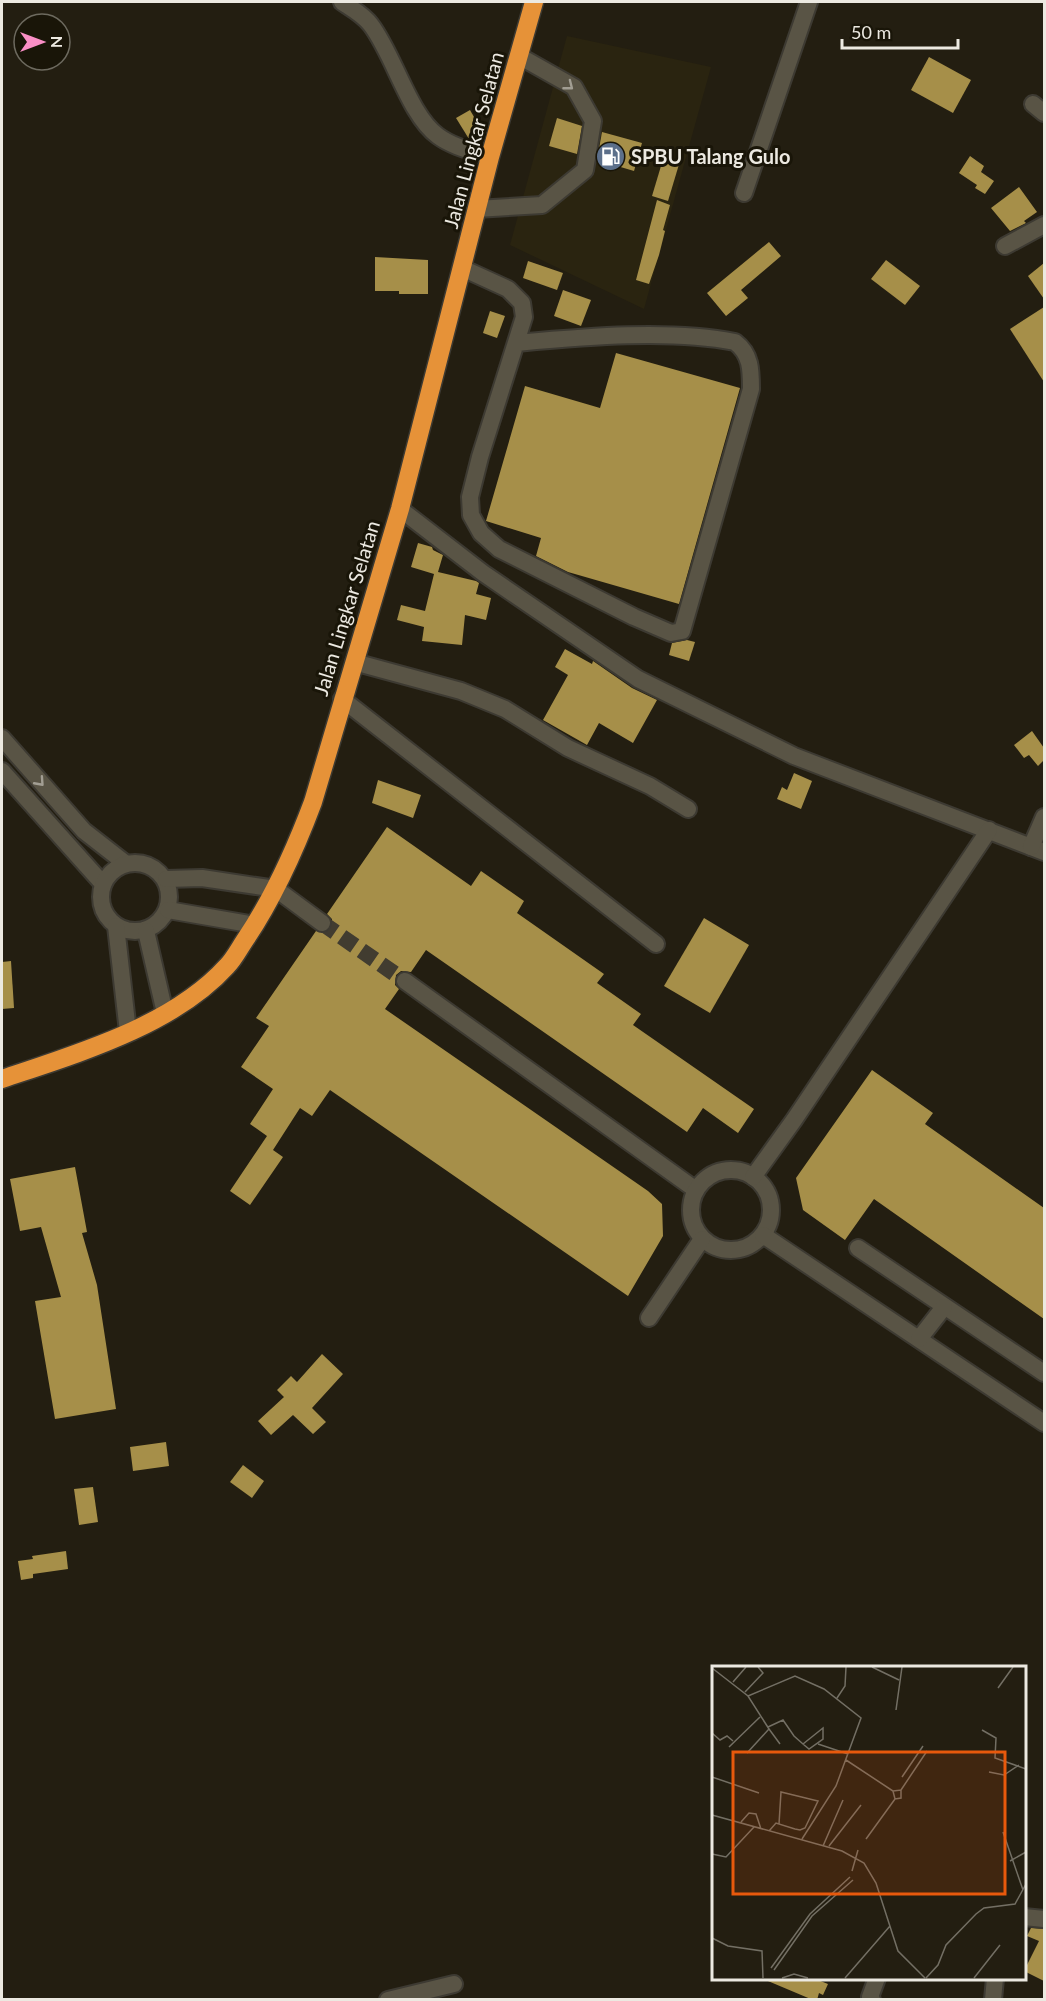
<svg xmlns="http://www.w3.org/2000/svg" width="1046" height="2001" font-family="Lato,sans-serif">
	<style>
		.built { fill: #2a2410 }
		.building { fill: #a68f49 }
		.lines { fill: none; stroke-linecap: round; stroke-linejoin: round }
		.minor-tunnel { stroke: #413c30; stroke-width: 16; stroke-dasharray: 16 8; stroke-linecap: butt }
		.minor-casing { stroke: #3d3a32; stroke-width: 20 }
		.highway-casing { stroke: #3d3a32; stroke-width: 21 }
		.minor { stroke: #595445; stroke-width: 16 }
		.highway { stroke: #e69238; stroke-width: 18 }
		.oneway { stroke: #a29e93 }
		.labels { text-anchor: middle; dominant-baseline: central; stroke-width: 6; stroke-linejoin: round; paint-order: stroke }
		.street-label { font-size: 20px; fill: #ece9e1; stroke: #191508 }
		.poi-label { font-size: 20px; font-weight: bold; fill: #ece9e1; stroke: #191508; text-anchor: start }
		.inset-road { fill: none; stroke: #736f64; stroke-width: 1.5 }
		.view { fill: #e8590c; fill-opacity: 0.15; stroke: #e8590c; stroke-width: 3 }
		.inset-edge { fill: none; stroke: #ece9e1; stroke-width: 3 }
	</style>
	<rect width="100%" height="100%" fill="#231e11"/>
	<!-- built -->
	<path class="built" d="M567,36L711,67L644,309L510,245Z"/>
	<!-- building -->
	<g class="building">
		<path d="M929,57L971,80L953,113L911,90Z"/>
		<path d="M470,110L482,131L469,139L456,118Z"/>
		<path d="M557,118L582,126L577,154L549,146Z"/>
		<path d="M602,132L642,143L634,171L597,160Z"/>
		<path d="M664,156L680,161L668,201L652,196Z"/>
		<path d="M970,156L984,166L981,172L994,181L985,194L975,188L977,185L959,173Z"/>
		<path d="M1019,187L1037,212L1024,221L1026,223L1010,231L991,208Z"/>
		<path d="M657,200L670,205L663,230L665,231L659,255L649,284L636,280Z"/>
		<path d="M769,242L781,256L741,290L748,298L726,316L707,293Z"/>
		<path d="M375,257L428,260V294H399V291H375Z"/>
		<path d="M886,260L920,286L905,305L871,279Z"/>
		<path d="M528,261L563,273L557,290L523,278Z"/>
		<path d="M1044,263V299L1028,276Z"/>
		<path d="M563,290L591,300L581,326L554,316Z"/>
		<path d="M1044,307V382L1010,329Z"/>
		<path d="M490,311L505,316L497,338L483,333Z"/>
		<path d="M616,353L740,388L679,604L568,572L536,556L541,538L486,521L525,386L600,408Z"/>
		<path d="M418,543L432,547L433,550L443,555L438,572L476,581L479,583L476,594L491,598L486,620L465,615L462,645L422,641L424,627L397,620L401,605L425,611L434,574L411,567Z"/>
		<path d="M687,640L695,642L689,661L669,655L672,643Z"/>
		<path d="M565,649L592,664L593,661L632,688L657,700L633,743L599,723L587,745L543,720L568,675L555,667Z"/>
		<path d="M1032,731L1044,748V760L1038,766L1029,755L1024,758L1014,745Z"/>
		<path d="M794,773L812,781L801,809L777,799L782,787L787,790Z"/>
		<path d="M378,780L421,795L413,818L372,803Z"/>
		<path d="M387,827L471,886L481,871L524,901L517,913L604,974L597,983L641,1014L633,1025L754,1109L738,1133L703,1108L687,1132L426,950L411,972L401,971L396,975L395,985L399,989L385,1009L648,1191L662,1204L663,1236L628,1296L330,1090L312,1116L300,1108L273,1150L283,1157L250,1205L230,1191L267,1136L250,1124L273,1089L241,1067L269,1026L256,1018L316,931L326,933L331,929L332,919L327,914Z"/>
		<path d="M704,918L749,945L710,1013L664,986Z"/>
		<path d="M11,961L14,1008L2,1009V962Z"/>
		<path d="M872,1070L933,1113L925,1124L1044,1208V1319L874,1199L845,1240L803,1210L796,1178Z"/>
		<path d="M75,1167L87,1232L82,1233L97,1285L116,1409L55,1419L35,1301L61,1297L41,1227L20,1231L10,1179Z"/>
		<path d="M322,1354L343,1374L312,1408L326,1422L313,1434L293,1415L271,1435L258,1421L284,1397L277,1390L291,1376L297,1382Z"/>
		<path d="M166,1442L169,1466L133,1471L130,1447Z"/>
		<path d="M243,1465L264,1481L252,1498L230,1482Z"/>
		<path d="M93,1487L98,1522L79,1525L74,1489Z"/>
		<path d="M66,1551L68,1569L33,1574V1578L21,1580L18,1561L33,1559L32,1556Z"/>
		<path d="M1031,1928L1044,1929V1981L1024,1971L1039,1941L1027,1936Z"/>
		<path d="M761,1978H813L828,1984L823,1995L819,1993L817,2000H813Z"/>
	</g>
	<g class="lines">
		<!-- minor-tunnel -->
		<path class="minor-tunnel" d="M322,923L405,981"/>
		<defs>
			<g id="minor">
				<path d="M342,2C351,8 364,15 371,25C394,55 409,115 438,136C453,147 472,151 490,157"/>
				<path d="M1033,104L1044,113"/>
				<path d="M744,193L809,2"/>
				<path d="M476,209L542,205L585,170L593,121L574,87L519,56"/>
				<path d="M1005,246L1044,225"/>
				<path d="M462,268L508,289L522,303L524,317L480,457L470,497L471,515L481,533L499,549L634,617L671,633L682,631L751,389C751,370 751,354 735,342C669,329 583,337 516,343"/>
				<path d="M400,509L483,573L638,679L794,756L1044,852"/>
				<path d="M354,662L461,691L505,709L568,748L650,786L688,809"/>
				<path d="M342,699L656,944"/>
				<path d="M2,738L84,831L125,863"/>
				<path d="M2,771L103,884"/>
				<path d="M1031,847L1044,817"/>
				<circle cx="135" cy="897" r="34"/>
				<path d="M166,879L202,878L276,889L322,923"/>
				<path d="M168,910L255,925"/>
				<path d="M116,926L128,1032"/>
				<path d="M146,931L165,1013"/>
				<path d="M405,981L696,1190"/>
				<circle cx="731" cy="1210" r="40"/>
				<path d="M753,1177L794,1120L989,830"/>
				<path d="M763,1235L1044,1423"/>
				<path d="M858,1248L1044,1373"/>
				<path d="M649,1318L702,1239"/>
				<path d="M919,1339L944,1307"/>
				<path d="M1024,1917L1044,1919"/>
				<path d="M388,2000L454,1984"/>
				<path d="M872,2000L870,1997L877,1978"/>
				<path d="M993,2000L995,1978"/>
			</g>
			<path id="highway" d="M2,1079C76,1054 173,1026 227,966C234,959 239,949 245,940C274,897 295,850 313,802L400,509L490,157L534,2"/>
		</defs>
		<!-- minor casing -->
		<use href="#minor" class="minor-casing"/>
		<!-- highway casing -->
		<use href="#highway" class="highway-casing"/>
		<!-- minor -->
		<use href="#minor" class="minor"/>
		<!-- highway -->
		<use href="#highway" class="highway"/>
	</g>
	<!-- one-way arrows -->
	<defs><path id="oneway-chevron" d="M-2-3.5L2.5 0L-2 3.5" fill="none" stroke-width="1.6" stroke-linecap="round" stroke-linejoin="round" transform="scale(1.5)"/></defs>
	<g class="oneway">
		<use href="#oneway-chevron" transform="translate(569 86) rotate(38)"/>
		<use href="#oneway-chevron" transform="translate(40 782) rotate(48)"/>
	</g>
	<!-- icons -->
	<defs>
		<symbol id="fuel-disc" viewBox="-11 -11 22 22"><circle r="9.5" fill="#5c6f8a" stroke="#191508"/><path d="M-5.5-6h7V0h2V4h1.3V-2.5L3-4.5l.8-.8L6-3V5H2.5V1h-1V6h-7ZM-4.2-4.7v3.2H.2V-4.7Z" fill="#fff"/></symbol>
	</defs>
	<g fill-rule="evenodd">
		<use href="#fuel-disc" x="594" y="140" width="33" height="33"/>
	</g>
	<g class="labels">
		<!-- street labels -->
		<g class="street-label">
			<text transform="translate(473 140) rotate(-75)">Jalan Lingkar Selatan</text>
			<text transform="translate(346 608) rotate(-73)">Jalan Lingkar Selatan</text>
		</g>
		<!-- poi labels -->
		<g class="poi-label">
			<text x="631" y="156">SPBU Talang Gulo</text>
		</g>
	</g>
	<!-- overview -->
	<g transform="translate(712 1666)">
		<rect width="314" height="314" fill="#231e11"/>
		<path class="inset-road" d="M160,1L187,14M0,2L36,30L57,63L35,87M21,16L34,1M286,22L301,1M33,26L51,7L46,1M36,30L83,10L112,23L149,52L124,120L90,173M125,32L133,20L134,1M184,44L190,1M56,61L71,54L82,70L91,78L97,83L111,73V62L91,78M57,63L68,78M270,64L284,72L283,92L314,103M0,67L8,74L15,70L21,75M106,78L136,88M17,81L48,51M134,94L181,125L183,133L189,132V124L181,125M277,106L292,109L307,99M0,111L47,127M190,111L211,80M189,124L215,85M0,149L130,185L152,197L164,217L186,285L213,312M29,156L37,147L44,148L49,163M57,165L64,157L83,163L88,164L93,162L106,135L69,126L67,158M291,166L311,224M154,173L183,133M111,180L131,134M117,180L149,139M0,188L14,191L42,161M298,195L314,186M140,205L146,184M0,272L16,280L50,285L51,312M59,302L98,248L138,211M62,304L100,250L141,214M70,312L82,308L96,312M133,312L178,260M214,312L226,299L234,279L264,248L272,242L303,238L314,218M262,312L288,279"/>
		<path class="view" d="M21,86H293V228H21Z"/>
		<rect width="314" height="314" class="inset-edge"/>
	</g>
	<!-- border -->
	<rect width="1046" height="2001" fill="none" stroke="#ece9e1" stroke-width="6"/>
	<!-- north arrow -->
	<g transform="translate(42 42) rotate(90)"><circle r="28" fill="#191508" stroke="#6d6a5f" stroke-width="1.5"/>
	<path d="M0-4.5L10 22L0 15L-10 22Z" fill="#fa8fc6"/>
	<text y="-9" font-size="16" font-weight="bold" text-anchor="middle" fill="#ece9e1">N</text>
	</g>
	<!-- scale -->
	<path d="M842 39v9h116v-9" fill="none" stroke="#ece9e1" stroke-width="3"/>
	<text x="851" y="39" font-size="18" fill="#ece9e1" stroke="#191508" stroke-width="4.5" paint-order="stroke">50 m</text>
</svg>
